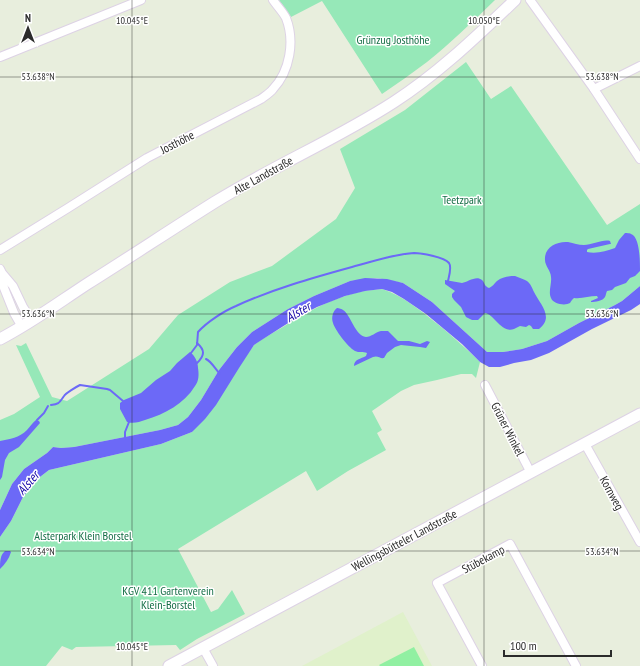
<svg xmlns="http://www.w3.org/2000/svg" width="640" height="666" font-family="'PT Sans Narrow',sans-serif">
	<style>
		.education { fill: #e0f1cb }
		.green { fill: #96e8b8 }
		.pitch { fill: #91f0a2 }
		.water { fill: #6c69f7 }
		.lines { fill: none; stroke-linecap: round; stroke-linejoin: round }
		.stream { stroke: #6c69f7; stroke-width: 2 }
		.minor-casing { stroke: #ddd2e5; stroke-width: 10 }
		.secondary-casing { stroke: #ddd2e5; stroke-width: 13 }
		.minor { stroke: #fff; stroke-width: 8 }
		.secondary { stroke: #fff; stroke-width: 11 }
		.ticks { fill: none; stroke: #2b2b2b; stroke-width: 1; stroke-opacity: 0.45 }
		.labels { text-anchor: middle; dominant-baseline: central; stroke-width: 3; stroke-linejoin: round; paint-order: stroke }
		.park-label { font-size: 12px; fill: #156e46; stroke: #fff }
		.street-label { font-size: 12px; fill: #2b2b2b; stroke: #fff }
		.water-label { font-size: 13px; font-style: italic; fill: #1504a7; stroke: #fff }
		.ticks-label { font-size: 10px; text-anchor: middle; fill: #2b2b2b; stroke: #fff; stroke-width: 3; stroke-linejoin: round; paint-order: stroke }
	</style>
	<rect width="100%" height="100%" fill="#e8eedd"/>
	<!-- education -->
	<path class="education" d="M403,612L432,666H302Z"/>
	<!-- green -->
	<g class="green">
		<path d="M279,0H495C473,21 451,43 427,62C412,73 397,84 382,94L322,1L291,17Z"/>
		<path d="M466,62L491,99L511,86L607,225L640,204V286L622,301L615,305L579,323L547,341L522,349L503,352H487L486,351L432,302L403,283L377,278L350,281L314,296L288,309L252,332L237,347L219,370L201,400L188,417L178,425L160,430L74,447L61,448L53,447L47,453L24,469L12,484L0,510V420L14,414L40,397L16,345L21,346L26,343L52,397L67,401L149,349L178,315L230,282L272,266L336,219L355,188L340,149L405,110Z"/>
		<path d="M382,289C404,296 422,312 440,326C454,338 467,349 480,362L476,378L472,374H461L437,380L414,385L401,391L372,411L382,430L377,433L386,450L348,471L317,491L306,471L178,549L211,612L218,609L232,590L245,614L197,639L180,650L176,645L76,647L72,650L62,646L46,666H0V537L11,521L23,497L36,480L49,470L161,444L192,432L254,345C263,338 273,333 283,327C308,311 334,297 364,291C370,290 376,290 382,289Z"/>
	</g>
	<!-- pitch -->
	<path class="pitch" d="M414,647L424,666H380L379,665Z"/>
	<!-- water -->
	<g class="water">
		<path d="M625,233C625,233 631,233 631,234C640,237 640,261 640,271L635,276L630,278L626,283L615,287L612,290L607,291C606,293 606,295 605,297C603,301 595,302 591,302V301L598,298L597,296C589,296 582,299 574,298C572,300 571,301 570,303C565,306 553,304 551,298C548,292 552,283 551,277C551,271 545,266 545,260C544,247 557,241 568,242C574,243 578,245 584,245C592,245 603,239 610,241L611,244H610L588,249L587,250V252C597,254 606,251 615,248L619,240Z"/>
		<path d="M515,276C519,278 524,279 527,281C531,284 532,288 534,292C539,303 555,317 539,329H533L531,326L529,325L526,327L520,326C518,327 516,328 514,329C502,334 494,314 485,313L478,320H472L466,317L461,307L454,300L452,297V294L455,291L445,284V280L462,283C468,282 476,275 482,280C485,283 484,286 489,288C493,286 494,284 497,281C502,277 509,276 515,276Z"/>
		<path d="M365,278L387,279L403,283L432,302L486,351L487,352H503L522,349L547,341L579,323L615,305L622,301L640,286V304L631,310L592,329L549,353L531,360L514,363L500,367H489L480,362L462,344L426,314L404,299L392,292L382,289L365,291L345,296L317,307L296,318L260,341L254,345L239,368L216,405L205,419L192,432L161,444L49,470L36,480L23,497L11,521L0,537V510L12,484L24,469L47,453L53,447L61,448L74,447L160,430L178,425L188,417L201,400L219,370L237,347L252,332L288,309L314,296L350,281Z"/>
		<path d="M337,308C339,308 342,309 343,310C351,315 355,336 366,337C371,337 376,332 381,331C383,331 385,331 388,331L398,341H409L420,344L427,341L430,342L426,348L420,347L401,345L395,347L387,353L384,358C380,359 378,355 373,357L354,366C354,359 361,359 366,356L367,353C363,351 359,353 355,351C348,347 335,330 333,323C331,317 333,311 337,308Z"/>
		<path d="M190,352C195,356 198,362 198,368C199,374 199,381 195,386C184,404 165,414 145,420C139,422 134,424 127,422L120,409V403L124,400L141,393L156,380L170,371L177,363Z"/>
		<path d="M36,420L39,421L40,423L19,447L9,453L5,460L2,477L0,480V441C10,439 19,438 27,430C30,427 32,423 36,420Z"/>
		<path d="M5,551H10L11,552C9,559 5,564 0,569C0,562 0,555 5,551Z"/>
	</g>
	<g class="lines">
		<!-- stream -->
		<g class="stream">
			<path d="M197,343C205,350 205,355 197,363"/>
			<path d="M191,353L197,345L198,332C207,322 224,311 236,306C273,289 312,278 352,267C372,262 393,254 414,253C421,253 444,257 449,263C452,267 449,276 448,281"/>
			<path d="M206,359C212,362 215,369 220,374"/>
			<path d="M51,405C59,404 59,403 64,396C66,393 76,387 80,385L107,389L110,390L123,401"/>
			<path d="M37,420L44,413L48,406"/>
			<path d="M125,438V432L129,422"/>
		</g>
		<defs>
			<g id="minor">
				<path d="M530,0L594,89L640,159"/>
				<path d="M0,57L141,0"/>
				<path d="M594,89L640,66"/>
				<path d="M0,250L68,208L147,158L261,99C265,96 270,93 273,89C290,71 295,41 286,18C283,12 277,6 273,0"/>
				<path d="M0,269L2,273L13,286L23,307L32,321"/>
				<path d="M2,274L4,288L14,313L22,327"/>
				<path d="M485,385L531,473"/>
				<path d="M585,444L640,542"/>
				<path d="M203,648L213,666"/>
				<path d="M482,666L437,583L510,544L576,666"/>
			</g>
			<g id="secondary">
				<path d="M0,339C31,323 58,303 87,284C130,257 172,229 215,202C273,166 337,139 394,102C439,73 477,36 515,0"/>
				<path d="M169,666L640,414"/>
			</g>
		</defs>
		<!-- minor casing -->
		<use href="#minor" class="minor-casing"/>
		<!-- secondary casing -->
		<use href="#secondary" class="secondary-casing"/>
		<!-- minor -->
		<use href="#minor" class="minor"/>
		<!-- secondary -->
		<use href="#secondary" class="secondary"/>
	</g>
	<!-- ticks -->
	<path class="ticks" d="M132,0V666M484,0V666M0,77H640M0,314H640M0,551H640"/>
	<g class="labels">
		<!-- park labels -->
		<g class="park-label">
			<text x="393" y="39">Grünzug Josthöhe</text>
			<text x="462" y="199">Teetzpark</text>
			<text x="83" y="535">Alsterpark Klein Borstel</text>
			<text x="168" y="590">KGV 411 Gartenverein<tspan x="168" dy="14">Klein-Borstel</tspan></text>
		</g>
		<!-- street labels -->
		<g class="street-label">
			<text transform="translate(177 142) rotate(-27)">Josthöhe</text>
			<text transform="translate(263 175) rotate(-29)">Alte Landstraße</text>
			<text transform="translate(508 429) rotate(63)">Grüner Winkel</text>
			<text transform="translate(612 493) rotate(61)">Kornweg</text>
			<text transform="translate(404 540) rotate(-28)">Wellingsbütteler Landstraße</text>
			<text transform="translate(483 559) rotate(-28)">Stübekamp</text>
		</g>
		<!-- water labels -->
		<g class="water-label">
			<text transform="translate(298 312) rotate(-31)">Alster</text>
			<text transform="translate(28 483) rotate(-50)">Alster</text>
		</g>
	</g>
	<g class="ticks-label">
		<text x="132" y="24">10.045°E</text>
		<text x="484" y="24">10.050°E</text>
		<text x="38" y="80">53.638°N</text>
		<text x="602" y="80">53.638°N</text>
		<text x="38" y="317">53.636°N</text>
		<text x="602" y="317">53.636°N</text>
		<text x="38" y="555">53.634°N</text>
		<text x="602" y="555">53.634°N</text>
		<text x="132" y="650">10.045°E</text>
	</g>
	<!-- north arrow -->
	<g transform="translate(28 28)" stroke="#ffffff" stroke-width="3" paint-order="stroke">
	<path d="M0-3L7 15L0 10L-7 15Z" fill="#2b2b2b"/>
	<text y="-6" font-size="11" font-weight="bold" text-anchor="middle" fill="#2b2b2b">N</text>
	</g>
	<!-- scale -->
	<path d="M504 650v6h107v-6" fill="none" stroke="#2b2b2b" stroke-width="2"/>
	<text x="510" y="650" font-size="12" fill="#2b2b2b" stroke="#ffffff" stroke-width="3" paint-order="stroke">100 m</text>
</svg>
